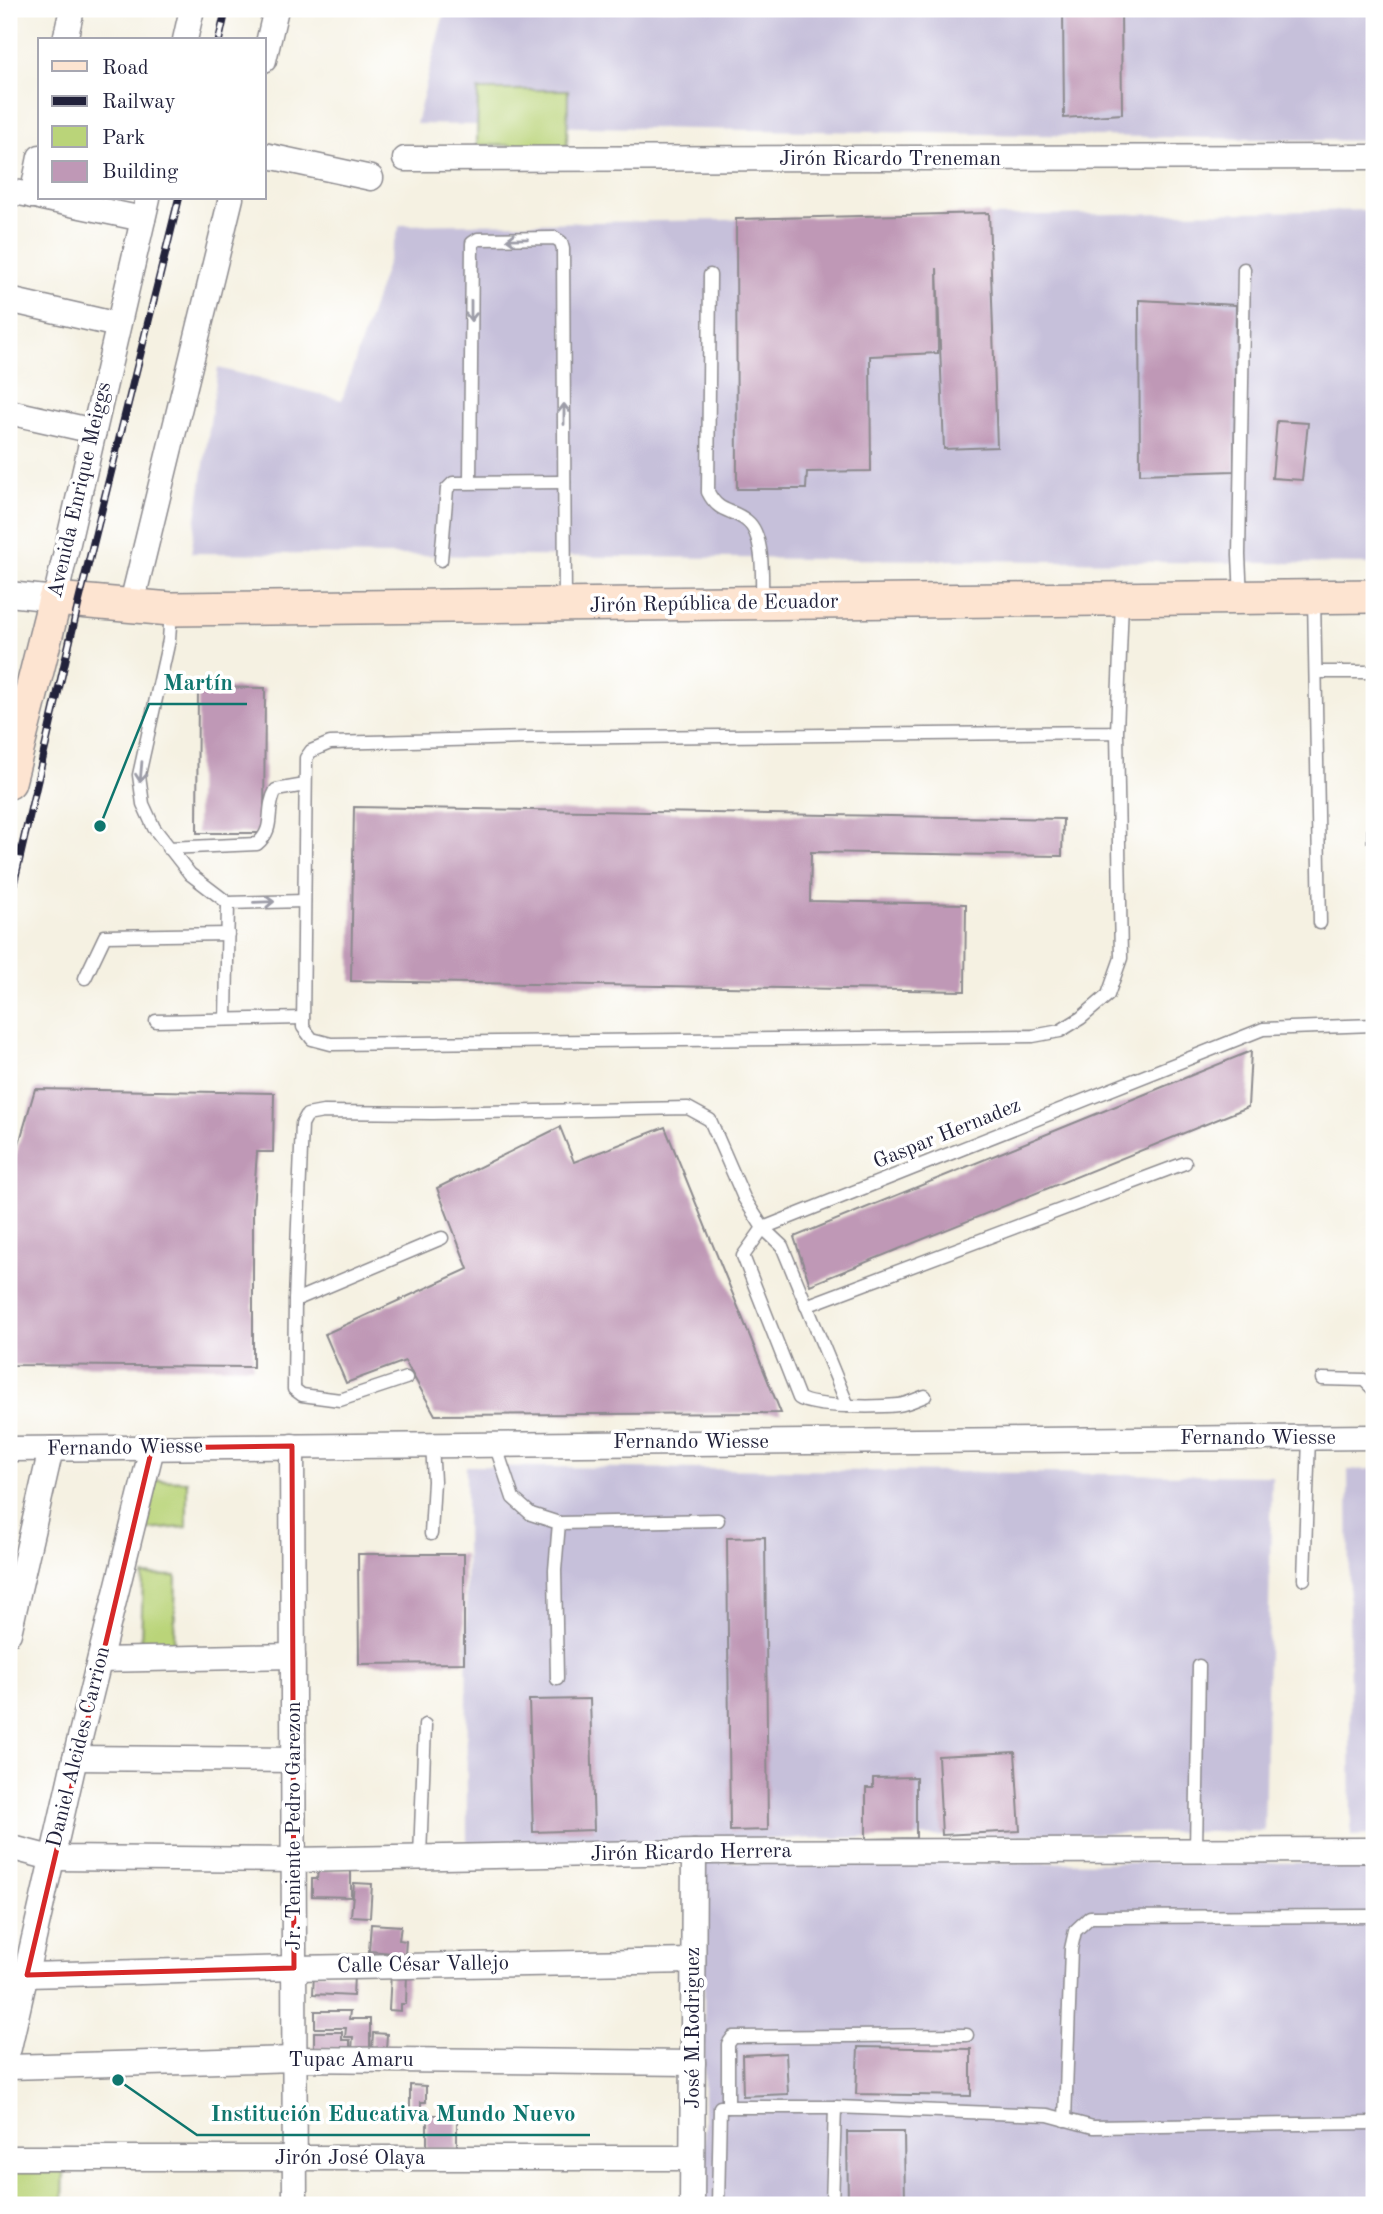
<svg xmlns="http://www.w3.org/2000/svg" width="1383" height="2214" font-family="'Old Standard TT',serif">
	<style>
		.industrial { fill: #c6c0da }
		.green { fill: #bad479; stroke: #6e7b5a; stroke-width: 2 }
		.building { fill: #bf98b6 }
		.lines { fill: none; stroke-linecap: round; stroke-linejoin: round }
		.lane-casing { stroke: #8c8a8e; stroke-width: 15 }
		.street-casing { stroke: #8c8a8e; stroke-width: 27 }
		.secondary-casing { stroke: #8c8a8e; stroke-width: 36 }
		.lane { stroke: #fff; stroke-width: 12 }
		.street { stroke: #fff; stroke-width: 24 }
		.secondary { stroke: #fde4d1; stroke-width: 33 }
		.rail-casing { stroke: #22223b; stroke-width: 8 }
		.rail { stroke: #fff; stroke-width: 5; stroke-dasharray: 16; stroke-linecap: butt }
		.oneway { stroke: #9c9ca7 }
		.marked { fill: none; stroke: #d62828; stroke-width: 5; stroke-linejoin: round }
		.labels { text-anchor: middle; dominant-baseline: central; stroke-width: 7; stroke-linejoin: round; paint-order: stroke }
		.street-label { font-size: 21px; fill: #22223b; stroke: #fff }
		.leader { fill: none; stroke: #0f766e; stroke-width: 2.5 }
		.callout-dot { fill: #0f766e; stroke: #fff; stroke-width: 2.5 }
		.callout-label { font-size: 23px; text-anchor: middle; font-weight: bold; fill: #0f766e; stroke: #fff; stroke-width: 7; stroke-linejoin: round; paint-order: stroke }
	</style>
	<rect width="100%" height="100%" fill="#fff"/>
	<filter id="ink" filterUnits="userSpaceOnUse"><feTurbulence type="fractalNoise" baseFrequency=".0143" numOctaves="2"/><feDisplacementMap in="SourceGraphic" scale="14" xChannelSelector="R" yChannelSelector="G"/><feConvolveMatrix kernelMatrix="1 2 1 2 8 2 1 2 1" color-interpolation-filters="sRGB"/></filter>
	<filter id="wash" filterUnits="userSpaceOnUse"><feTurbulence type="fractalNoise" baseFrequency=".00686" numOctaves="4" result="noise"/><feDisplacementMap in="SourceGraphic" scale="28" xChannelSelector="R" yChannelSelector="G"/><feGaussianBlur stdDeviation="1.57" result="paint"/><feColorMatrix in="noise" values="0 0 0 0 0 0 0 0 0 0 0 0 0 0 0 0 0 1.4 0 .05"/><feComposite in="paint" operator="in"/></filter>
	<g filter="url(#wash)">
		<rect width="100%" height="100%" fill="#f5f1e2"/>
		<!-- industrial -->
		<g class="industrial">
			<path d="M445,9H1374V141L416,124Z"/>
			<path d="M1374,210V564L191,553L218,368L342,400L400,225Z"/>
			<path d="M466,1466L1272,1476L1264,1831L467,1844Z"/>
			<path d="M1374,1469V1835L1351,1836L1348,1470Z"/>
			<path d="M704,1862L1374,1863V2205H704Z"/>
		</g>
		<!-- green -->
		<g class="green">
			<path d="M478,90H568L567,146L477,145Z"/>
			<path d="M156,1480L187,1481V1527L146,1530Z"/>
			<path d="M143,1575L176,1576L174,1643H141Z"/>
			<path d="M64,2166L63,2205H9V2167Z"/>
		</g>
		<g id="blocks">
			<!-- building -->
			<g class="building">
				<path d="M1063,9H1121L1122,114L1064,118Z"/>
				<path d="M989,213L997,447L944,449L937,268L938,353L870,356L871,471L807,472L806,489H737L736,219Z"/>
				<path d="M1139,300L1236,305L1234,471L1140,474Z"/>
				<path d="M1277,421L1308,423L1302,480L1272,478Z"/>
				<path d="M198,687L265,688L264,833H197Z"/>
				<rect x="1367" y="800" width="7" height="42"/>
				<path d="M354,807L1063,819L1062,856L811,852L810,901L966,904L965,991L351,981Z"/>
				<path d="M1251,1051L1248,1107L810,1285L794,1237Z"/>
				<path d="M35,1089L274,1093L273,1152H257L253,1209V1367L9,1365V1178Z"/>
				<path d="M560,1127L574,1162L665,1127L781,1413L435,1415L405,1361L346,1383L325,1334L468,1269L437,1188Z"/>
				<path d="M765,1537L768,1830L730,1831L727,1538Z"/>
				<path d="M358,1554H464V1663L359,1664Z"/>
				<path d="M590,1699L594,1830L533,1832L529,1700Z"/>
				<path d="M1015,1752L1020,1831L942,1835L938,1756Z"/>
				<path d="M916,1777V1838L866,1839V1788H873V1778Z"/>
				<path d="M318,1870L351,1871V1897L312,1896V1879H317Z"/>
				<path d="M354,1883L372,1884L370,1917L351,1916Z"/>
				<path d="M371,1924L401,1926L399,1940L406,1941L405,1954L369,1951Z"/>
				<path d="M314,1973L354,1975L353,1996L313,1994Z"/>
				<path d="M391,1973L407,1974L406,2004H401V2011L389,2010Z"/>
				<path d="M315,2011H350L349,2019H370V2049H352L353,2037H345L346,2028H315Z"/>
				<path d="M314,2032H342V2040H350V2049H314Z"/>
				<path d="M373,2033L387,2034L386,2050L372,2049Z"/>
				<path d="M858,2047L971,2049V2096L856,2094Z"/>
				<path d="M786,2053L788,2094L743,2096L742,2055Z"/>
				<path d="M410,2085L426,2086V2102H421V2110H410Z"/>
				<rect x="427" y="2115" width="30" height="34"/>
				<path d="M847,2132H904L905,2205H848Z"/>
			</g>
		</g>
	</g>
	<g filter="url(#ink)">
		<use href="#blocks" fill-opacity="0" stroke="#8c8a8e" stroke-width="2"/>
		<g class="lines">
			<defs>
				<g id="lane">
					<path d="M710,275L708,492C719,514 731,508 747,521C765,535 762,581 762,602"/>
					<path d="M470,482L472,243L478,239L555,238L561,242L563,249L565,604"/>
					<path d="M441,560L447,489L453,483L564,482"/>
					<path d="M1314,597L1320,923"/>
					<path d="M1241,598L1239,555L1244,269"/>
					<path d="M171,611L169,640L139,775L143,804L154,828L190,874L228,903L304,901"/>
					<path d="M1316,672H1374"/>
					<path d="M1117,732L526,738L330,743L311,751L306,758L303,1027L312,1039L331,1044L1033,1036L1060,1031L1081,1018L1108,995L1121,958L1117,732L1122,601"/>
					<path d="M168,848L257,844C277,827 264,811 276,790L305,785"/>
					<path d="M85,978L105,936L228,934"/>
					<path d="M226,1019L228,903"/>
					<path d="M156,1021L303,1018"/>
					<path d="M295,1300L442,1238"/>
					<path d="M806,1306L1185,1163"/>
					<path d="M406,1378L340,1400L302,1395L294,1389L295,1300L302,1124L307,1115L323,1112L433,1113L688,1108L710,1120L744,1198L763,1228L782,1246L848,1406"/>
					<path d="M1322,1379L1364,1380L1374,1390"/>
					<path d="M925,1396C917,1399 907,1404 898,1405C879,1407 813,1408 799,1398L743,1256L763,1228L1263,1029L1374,1025"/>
					<path d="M495,1444L513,1498L531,1514L559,1523L555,1570L557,1679"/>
					<path d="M1374,1510V1536"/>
					<path d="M559,1523L718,1520"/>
					<path d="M431,1534L434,1481L432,1444"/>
					<path d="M1304,1579L1309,1438"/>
					<path d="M1196,1850L1199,1666"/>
					<path d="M420,1857L425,1725"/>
					<path d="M728,2107V2044L733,2037L967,2035"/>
					<path d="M1065,2120L1071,1949L1075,1931L1090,1917L1374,1916"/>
					<path d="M718,2205L720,2107H835L1048,2115L1093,2127L1374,2123"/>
					<path d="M832,2205L835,2107"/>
				</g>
				<g id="street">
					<path d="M65,40L72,9"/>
					<path d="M185,40L192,9"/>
					<path d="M264,60L276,9"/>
					<path d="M264,155L371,178"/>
					<path d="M405,159L1374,157"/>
					<path d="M9,191L40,197"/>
					<path d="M32,196L40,157"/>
					<path d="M42,198L143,219"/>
					<path d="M9,300L118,325"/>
					<path d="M9,412L94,431"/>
					<path d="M9,594L55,599L148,198"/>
					<path d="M131,607L231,198"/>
					<path d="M292,1446L295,2205"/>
					<path d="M9,1449L1374,1437"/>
					<path d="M9,1633L51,1449"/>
					<path d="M100,1660L293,1656"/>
					<path d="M75,1758L293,1760"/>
					<path d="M9,1847L51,1858L294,1860L694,1852L1374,1850"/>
					<path d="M27,1975L294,1968L693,1961"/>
					<path d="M9,2048L75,1758L152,1448"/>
					<path d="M9,2067L295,2059L693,2063"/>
					<path d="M9,2158H692"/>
					<path d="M692,2205L694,1852"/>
				</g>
				<path id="secondary" d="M9,782L55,599L171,609L1374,596"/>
			</defs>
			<!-- lane casing -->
			<use href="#lane" class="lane-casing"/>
			<!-- street casing -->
			<use href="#street" class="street-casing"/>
			<!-- secondary casing -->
			<use href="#secondary" class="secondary-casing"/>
			<!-- lane -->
			<use href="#lane" class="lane"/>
			<!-- street -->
			<use href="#street" class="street"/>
			<!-- secondary -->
			<use href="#secondary" class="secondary"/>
			<defs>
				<g id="rail">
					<path d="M219,40L226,9"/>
					<path d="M9,904L79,601L179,198"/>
				</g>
			</defs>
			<!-- rail casing -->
			<use href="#rail" class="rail-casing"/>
			<!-- rail -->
			<use href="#rail" class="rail"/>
		</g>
		<!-- one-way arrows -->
		<defs><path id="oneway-shaft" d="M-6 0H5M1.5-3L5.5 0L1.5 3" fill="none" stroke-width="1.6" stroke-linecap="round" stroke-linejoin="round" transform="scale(1.75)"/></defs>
		<g class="oneway">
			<use href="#oneway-shaft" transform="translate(517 239) rotate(179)"/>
			<use href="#oneway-shaft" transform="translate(471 311) rotate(90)"/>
			<use href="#oneway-shaft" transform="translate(564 414) rotate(-90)"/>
			<use href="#oneway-shaft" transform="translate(141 772) rotate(95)"/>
			<use href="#oneway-shaft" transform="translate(264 902) rotate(-2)"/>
		</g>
	</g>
	<!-- marked area -->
	<path class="marked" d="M292,1446L294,1968L27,1975L152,1448Z"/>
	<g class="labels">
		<!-- street labels -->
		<g class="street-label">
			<text x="890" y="159">Jirón Ricardo Treneman</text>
			<text transform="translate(80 490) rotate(-77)">Avenida Enrique Meiggs</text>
			<text transform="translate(714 604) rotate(-1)">Jirón República de Ecuador</text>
			<text transform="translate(947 1134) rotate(-22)">Gaspar Hernadez</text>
			<text x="1258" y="1438">Fernando Wiesse</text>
			<text x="691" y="1442">Fernando Wiesse</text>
			<text transform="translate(125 1448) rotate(-1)">Fernando Wiesse</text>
			<text transform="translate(79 1747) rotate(-76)">Daniel Alcides Carrion</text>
			<text transform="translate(294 1826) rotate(-90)">Jr. Teniente Pedro Garezon</text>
			<text transform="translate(691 1853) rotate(-1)">Jirón Ricardo Herrera</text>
			<text transform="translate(423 1965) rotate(-1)">Calle César Vallejo</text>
			<text transform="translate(693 2028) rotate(-90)">José M.Rodriguez</text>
			<text x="351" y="2060">Tupac Amaru</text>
			<text x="350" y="2158">Jirón José Olaya</text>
		</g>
	</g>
	<!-- callouts -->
	<path class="leader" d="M100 826L149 704H247M118 2080L197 2135H590"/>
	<g class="callout-dot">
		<circle cx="100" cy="826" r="7"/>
		<circle cx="118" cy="2080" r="7"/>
	</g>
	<g class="callout-label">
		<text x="198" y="690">Martín</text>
		<text x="393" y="2121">Institución Educativa Mundo Nuevo</text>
	</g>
	<!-- margin -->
	<rect width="1383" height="2214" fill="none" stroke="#fff" stroke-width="35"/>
	<!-- legend -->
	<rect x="38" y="38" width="228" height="161" fill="#ffffff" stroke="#a7a7b1" stroke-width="2"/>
	<rect x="52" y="61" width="35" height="10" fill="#fde4d1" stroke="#a7a7b1" stroke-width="2"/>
	<text x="102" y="74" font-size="21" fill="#22223b">Road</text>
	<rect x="52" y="96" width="35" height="10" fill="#22223b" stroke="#a7a7b1" stroke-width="2"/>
	<text x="102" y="108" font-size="21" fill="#22223b">Railway</text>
	<rect x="52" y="126" width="35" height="21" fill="#bad479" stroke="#a7a7b1" stroke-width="2"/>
	<text x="102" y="144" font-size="21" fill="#22223b">Park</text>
	<rect x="52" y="161" width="35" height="21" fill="#bf98b6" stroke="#a7a7b1" stroke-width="2"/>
	<text x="102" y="178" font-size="21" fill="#22223b">Building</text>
</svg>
